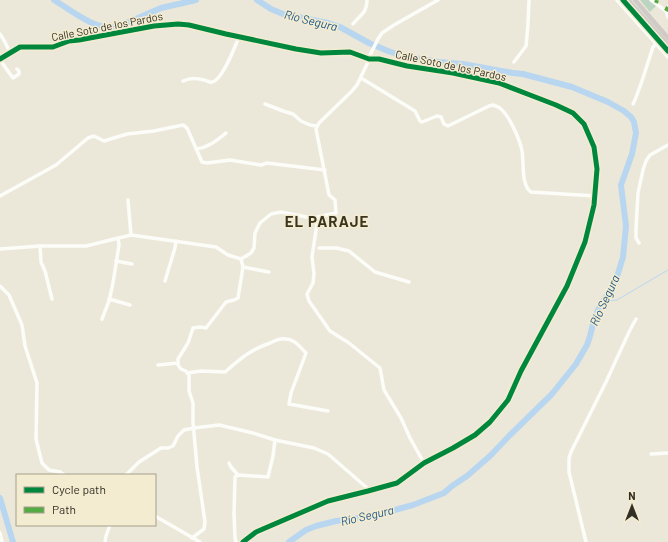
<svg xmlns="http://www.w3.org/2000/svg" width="668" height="542" font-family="Barlow,sans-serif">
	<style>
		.green { fill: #bcd5c0 }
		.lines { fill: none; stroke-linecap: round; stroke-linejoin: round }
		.stream { stroke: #b8d6ef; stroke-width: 1 }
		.river { stroke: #b8d6ef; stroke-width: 6 }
		.minor { stroke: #fcfcf9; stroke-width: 3.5 }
		.major { stroke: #d0cbc6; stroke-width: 4.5 }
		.quiet { stroke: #54ab44; stroke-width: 4; stroke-dasharray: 8 4; stroke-linecap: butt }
		.cycleway-casing { stroke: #f4ecd1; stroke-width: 8 }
		.cycleway { stroke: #00873e; stroke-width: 5 }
		.labels { text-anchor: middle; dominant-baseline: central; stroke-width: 3; stroke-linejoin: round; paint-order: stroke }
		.street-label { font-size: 11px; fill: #322f25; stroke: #f4ecd1 }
		.water-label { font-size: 12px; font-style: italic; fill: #1d5788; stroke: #f4ecd1 }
		.district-label { font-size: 15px; font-weight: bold; letter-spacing: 1px; fill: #3b341e; stroke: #f4ecd1 }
	</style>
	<rect width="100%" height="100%" fill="#ece8d9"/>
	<!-- green -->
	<path class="green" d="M640,0H650L657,5L650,12Z"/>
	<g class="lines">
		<!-- stream -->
		<path class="stream" d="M604,301L617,300L668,270"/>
		<!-- river -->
		<g class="river">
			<path d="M54,0C72,11 96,31 117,27L161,8L196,0"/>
			<path d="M257,0L271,9L283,14L328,23L340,27L369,43L388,51L403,56L439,62L463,64L513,73L523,74L572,87L608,102L624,111L631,117L634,122L636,133L632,154L621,185L626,226L623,257L617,277L610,291L600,306L595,316L590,336L587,345L576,364L552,394L510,435L490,456L467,476L452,486L444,493L413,505L373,516L336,521L316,526L306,530L289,542"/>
			<path d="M0,498L13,542"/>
		</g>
		<!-- minor -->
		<g class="minor">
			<path d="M617,0L668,57"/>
			<path d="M651,0L666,11"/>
			<path d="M668,7L666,11L668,17"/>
			<path d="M353,24C361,14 367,13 367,0"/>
			<path d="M0,34L5,42L10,53"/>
			<path d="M0,59L20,47H53L69,41L79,40L154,26L178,24L189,25L226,34L296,49L321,53L350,52L369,59H379L407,66L453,73L499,83L530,95L556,105L573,113L584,124L594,147L597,169L594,205L585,242L567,286L521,371L508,400L490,422L475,435L453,448L424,463L397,483L368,491L328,501L256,532L243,542"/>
			<path d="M0,60L13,78L19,74V71L17,69"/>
			<path d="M514,62L526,46L528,24L529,0"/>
			<path d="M361,78L415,111L420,121L422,122L437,116L441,117L444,124L448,126L489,106L493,105C496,106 499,107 501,109C510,117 520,140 522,151C524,161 521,186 531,192L595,196"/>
			<path d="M183,81C189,78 197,78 204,80C206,80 208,82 210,82C221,85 235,46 239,37"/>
			<path d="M265,104L283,111L293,114L301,121L310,125L317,126"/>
			<path d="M633,104L635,100L642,81L653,47L656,44"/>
			<path d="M196,149C208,148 217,140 226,133"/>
			<path d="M0,196L56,165L88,138L94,136L104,141L127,134L154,131L183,125L187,128L202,162L207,163L230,160L261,165L267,163L325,170"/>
			<path d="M128,200L131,235"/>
			<path d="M318,217L312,257L314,274L313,283L307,294L309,301L330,331L349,343L380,368L384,390L401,418L410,438L424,463"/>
			<path d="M639,243L636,238V228L638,193L643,170L646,161L650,155L668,145"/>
			<path d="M40,246L41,262L45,271L52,299"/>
			<path d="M319,248H336L349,251L375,272L409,282"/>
			<path d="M0,249L40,246H86L131,235L216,247L228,255L241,259L251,253L254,248L255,233L260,223L271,214L281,212L312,218L336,213L335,200L329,195L316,129L319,123L351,92L357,85L368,62L370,55L378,39L382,33L394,25L438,0"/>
			<path d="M116,261L132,264"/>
			<path d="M243,267L269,272"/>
			<path d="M165,281L175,248L176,241"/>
			<path d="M0,286L9,295L22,325L25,346L37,383L36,439L42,463L49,470L60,472L64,475"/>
			<path d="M109,299L130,305"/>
			<path d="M102,319L109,301L113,283L119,245L118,238"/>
			<path d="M158,365L178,363"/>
			<path d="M187,373L201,371L225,372C241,358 250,350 270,343C274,341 281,338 286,339C294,339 300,347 306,353L291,393L289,404L328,411"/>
			<path d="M275,440L314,448L328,454L366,487L368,491"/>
			<path d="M651,454L668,453"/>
			<path d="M229,463L231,467L238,475"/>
			<path d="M126,475L139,462L161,448H168L173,446L178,436L184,430L194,428L219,425L253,433L275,440L273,456L268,477L238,475L235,477L234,514L235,538L236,542"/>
			<path d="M155,516L200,542"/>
			<path d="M0,533L2,542"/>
			<path d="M192,538L204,529L205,522L197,467L193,422V403L189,391V375L186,371L181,369L178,365V359L188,343L193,328L200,327L206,328L226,302L234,300L238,298L243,267L241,259"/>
			<path d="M105,542L106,536L110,525"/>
			<path d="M586,542L569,472V458L571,452L606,382L629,332L636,319"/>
		</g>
		<!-- major -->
		<g class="major">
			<path d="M628,0L668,45"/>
			<path d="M635,0L668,38"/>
		</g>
		<!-- quiet -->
		<g class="quiet">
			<path d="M656,3L657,0"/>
			<path d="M666,11L668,7"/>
		</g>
		<defs>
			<g id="cycleway">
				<path d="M623,0L668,51"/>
				<path d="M0,59L20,47H53L69,41L79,40L154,26L178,24L189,25L226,34L296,49L321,53L350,52L369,59H379L407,66L453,73L499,83L530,95L556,105L573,113L584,124L594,147L597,169L594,205L585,242L567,286L521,371L508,400L490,422L475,435L453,448L424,463L397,483L368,491L328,501L256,532L243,542"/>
			</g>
		</defs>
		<!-- cycleway casing -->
		<use href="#cycleway" class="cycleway-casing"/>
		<!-- cycleway -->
		<use href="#cycleway" class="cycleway"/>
	</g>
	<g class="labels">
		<!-- street labels -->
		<g class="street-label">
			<text transform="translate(107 26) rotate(-11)">Calle Soto de los Pardos</text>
			<text transform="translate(451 65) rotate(12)">Calle Soto de los Pardos</text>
		</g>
		<!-- water labels -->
		<g class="water-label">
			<text transform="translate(311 20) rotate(14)">Río Segura</text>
			<text transform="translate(604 300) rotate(-65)">Río Segura</text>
			<text transform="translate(367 515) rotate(-13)">Río Segura</text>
		</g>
		<!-- district labels -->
		<g class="district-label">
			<text x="327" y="221">EL PARAJE</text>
		</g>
	</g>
	<!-- legend -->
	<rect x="16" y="474" width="140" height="52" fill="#f4ecd1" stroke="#a6a08c"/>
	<rect x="24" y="487" width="20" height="6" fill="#00873e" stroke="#a6a08c"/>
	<text x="52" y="494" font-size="12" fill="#322f25">Cycle path</text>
	<rect x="24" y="507" width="20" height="6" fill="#54ab44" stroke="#a6a08c"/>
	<text x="52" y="514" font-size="12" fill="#322f25">Path</text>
	<!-- north arrow -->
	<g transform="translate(632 506)" stroke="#f4ecd1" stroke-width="3" paint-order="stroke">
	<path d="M0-3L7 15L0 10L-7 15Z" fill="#322f25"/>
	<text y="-6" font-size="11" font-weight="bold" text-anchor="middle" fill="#322f25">N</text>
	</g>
</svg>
